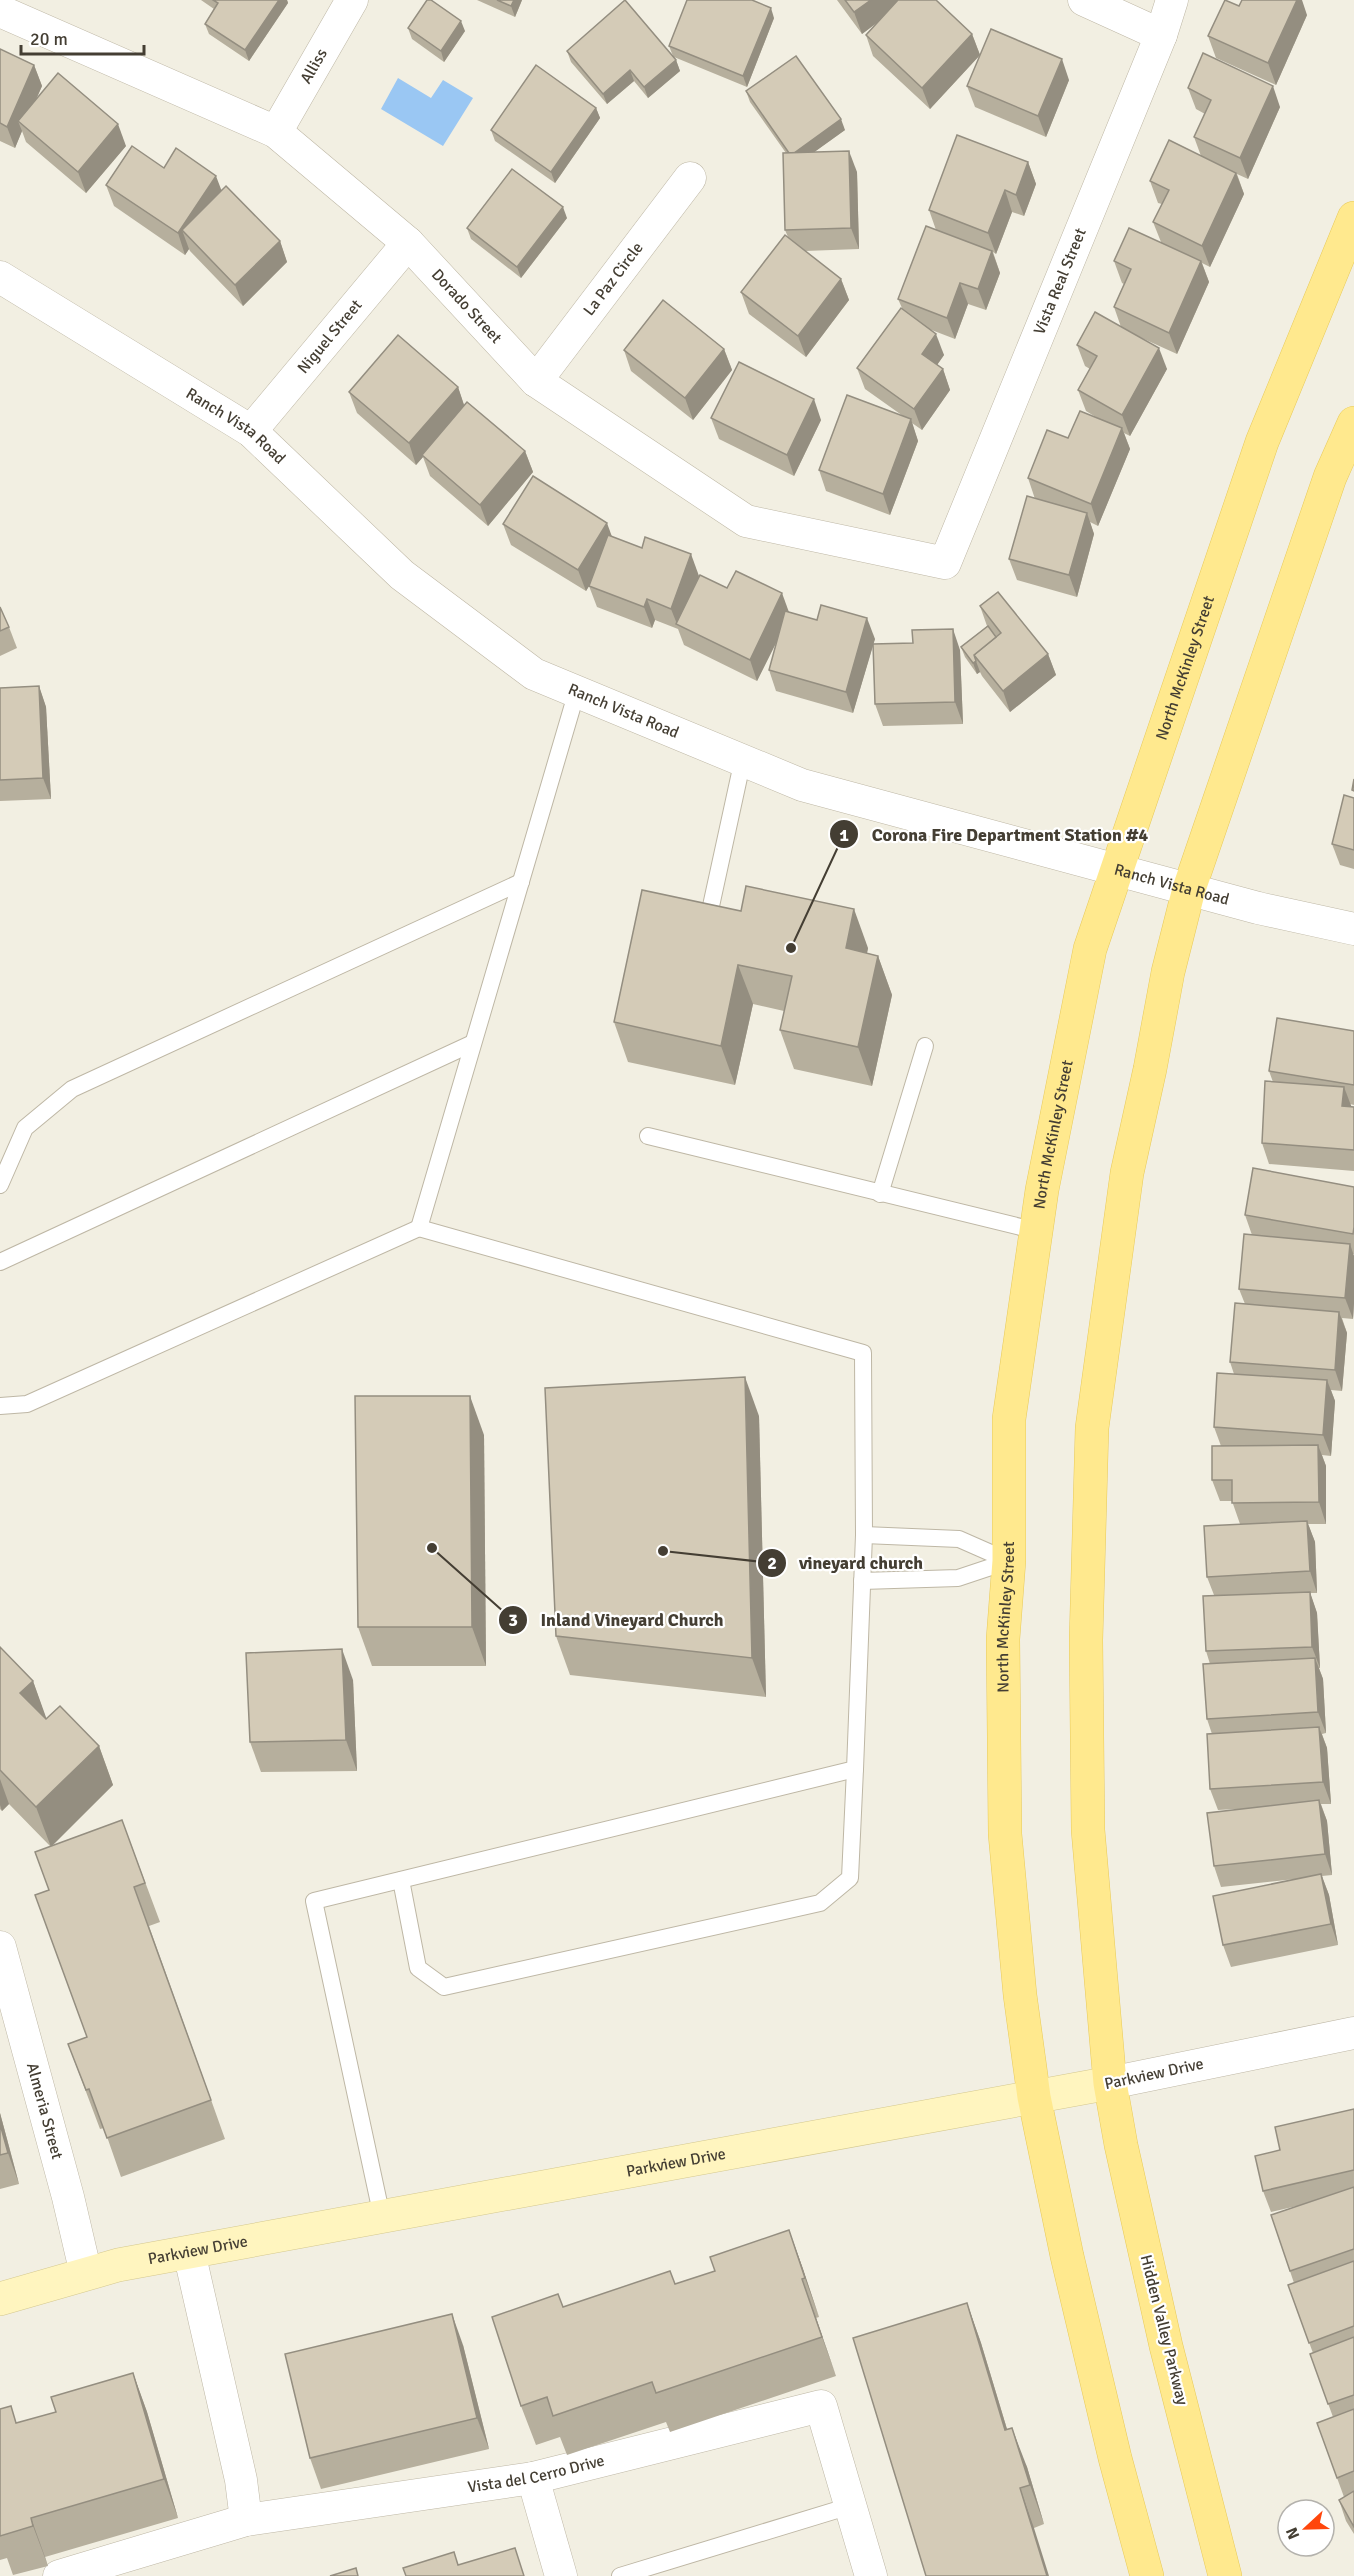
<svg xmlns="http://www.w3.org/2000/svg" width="1354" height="2576" font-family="Signika,sans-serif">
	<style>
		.water { fill: #9ac7f3 }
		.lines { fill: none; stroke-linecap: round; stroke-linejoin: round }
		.lane-casing { stroke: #beb7a5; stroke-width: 18 }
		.street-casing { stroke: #beb7a5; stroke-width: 33 }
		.secondary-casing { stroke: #d4c88f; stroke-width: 34 }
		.primary-casing { stroke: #e8ca5a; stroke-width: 34 }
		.lane { stroke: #fff; stroke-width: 16 }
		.street { stroke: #fff; stroke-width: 32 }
		.secondary { stroke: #fff5bf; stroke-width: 33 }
		.primary { stroke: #ffe98e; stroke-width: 33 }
		.wall { fill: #b6af9d }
		.shaded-wall { fill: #948e80 }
		.building { fill: #d4cbb7; stroke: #948e80; stroke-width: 1.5 }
		.labels { text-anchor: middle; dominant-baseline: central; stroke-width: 4.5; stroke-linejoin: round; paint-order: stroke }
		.street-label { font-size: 16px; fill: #443e33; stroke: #fff }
		.leader { fill: none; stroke: #443e33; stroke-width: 2 }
		.callout-dot { fill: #443e33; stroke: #fff; stroke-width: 2 }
		.mark-label { font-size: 18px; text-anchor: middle; font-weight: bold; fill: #fff }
		.callout-label { font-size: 18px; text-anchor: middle; font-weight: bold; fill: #443e33; stroke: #fff; stroke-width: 4.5; stroke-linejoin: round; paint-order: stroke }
	</style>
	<rect width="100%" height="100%" fill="#f2efe2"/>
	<!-- water -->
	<path class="water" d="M398,78L431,98L443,80L473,98L443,146L381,109Z"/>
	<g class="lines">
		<defs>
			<g id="lane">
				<path d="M711,906L743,759"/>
				<path d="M648,1136L1037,1231"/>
				<path d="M0,1185L25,1128L72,1089L521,882"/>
				<path d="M880,1194L925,1046"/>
				<path d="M0,1262L473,1043"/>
				<path d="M0,1406L27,1404L419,1228"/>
				<path d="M864,1535L959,1539L1009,1561"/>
				<path d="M862,1581L958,1578L1009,1561"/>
				<path d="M401,1880L418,1968L444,1987L820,1903L850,1878L855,1769"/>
				<path d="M382,2217L314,1901L855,1769L864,1535L863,1353L419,1228L577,691"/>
				<path d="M620,2576L850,2506"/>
			</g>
			<g id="street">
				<path d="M1084,0L1161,35"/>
				<path id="s1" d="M0,11L276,132L408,243L536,381L746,521L945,563L1161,35L1172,0"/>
				<path id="s2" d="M276,132L352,0"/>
				<path id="s3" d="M0,277L251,431L402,575L534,674L802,785L1258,908L1354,929"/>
				<path id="s4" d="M536,381L690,178"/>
				<path id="s5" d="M251,431L408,243"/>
				<path id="s6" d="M0,1947L68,2197L86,2274"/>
				<path d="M1110,2083L1354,2033"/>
				<path d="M189,2252L241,2480L246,2520"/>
				<path d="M533,2478L561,2576"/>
				<path id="s7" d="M59,2576L246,2520L533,2478L821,2406L871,2576"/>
			</g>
			<g id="secondary">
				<path id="s8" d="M0,2299L118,2265L1110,2083"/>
			</g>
			<g id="primary">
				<path id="s9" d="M1147,2576L1115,2458L1067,2256L1034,2097L1020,1995L1005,1834L1003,1639L1009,1561V1419L1042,1190L1090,949L1262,442L1354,218"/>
				<path d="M1225,2576L1166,2346L1121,2145L1110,2083L1088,1830L1086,1640L1092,1428L1127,1173L1150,1069L1168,972L1189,889L1330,477L1354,423"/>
			</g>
		</defs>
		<!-- lane casing -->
		<use href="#lane" class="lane-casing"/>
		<!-- street casing -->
		<use href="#street" class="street-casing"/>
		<!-- secondary casing -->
		<use href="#secondary" class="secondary-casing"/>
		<!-- primary casing -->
		<use href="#primary" class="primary-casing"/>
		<!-- lane -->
		<use href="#lane" class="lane"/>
		<!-- street -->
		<use href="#street" class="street"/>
		<!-- secondary -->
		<use href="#secondary" class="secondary"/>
		<!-- primary -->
		<use href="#primary" class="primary"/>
	</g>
	<!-- wall -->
	<g class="wall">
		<path d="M201,0H287L288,3L249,61L209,34L205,24L214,9Z"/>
		<path d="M477,0H522L515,17Z"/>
		<path d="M837,0H936L972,34L980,55L930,109L873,56L866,35L878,22L862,34Z"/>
		<path d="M1239,6L1307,15L1276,85L1216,58L1208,36Z"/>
		<path d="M774,18L747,87L674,57L676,60L680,71L648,98L634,81L607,104L571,62L567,51L673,56L669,46Z"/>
		<path d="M408,28L465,31L444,62L412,39Z"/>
		<path d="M0,49L34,65L42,86L36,100L126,146L86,193L26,142L22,131L15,148L0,141Z"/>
		<path d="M1069,80L1046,137L975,107L967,86Z"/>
		<path d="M1188,88L1280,107L1248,179L1237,174L1244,194L1210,267L1202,263L1209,282L1177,354L1135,335L1167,369L1130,436L1124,433L1130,449L1098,526L1090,522L1094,534L1077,597L1017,580L1009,559L1035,499L1028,478L1068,438L1099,419L1086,411L1078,390L1090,369L1085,366L1077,345L1121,327L1114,307L1124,284L1122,283L1114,261L1161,242L1153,222L1162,204L1158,203L1150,181L1201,156L1194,137L1205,114L1196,109Z"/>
		<path d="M746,91L845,130L814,152L857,172L859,249L805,251L841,279L849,300L806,357L749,314L741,292L788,237L785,230L786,153L750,102Z"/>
		<path d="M596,108L600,118L555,183L495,141L491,130Z"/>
		<path d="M1028,162L1036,184L1024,216L1012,212L996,254L993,252L1000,273L986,310L968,304L955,339L929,329L944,355L937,365L943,369L950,390L922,430L912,423L918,441L890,515L826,491L819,470L903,416L865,389L857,368L902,308L898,299L936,230L929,210Z"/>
		<path d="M164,168L222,190L280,241L287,262L243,306L190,251L189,249L185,255L114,206L106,185Z"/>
		<path d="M567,218L521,278L471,239L467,228Z"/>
		<path d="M724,349L732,370L693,420L631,371L624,350Z"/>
		<path d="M458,387L464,405L525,451L533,472L488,526L430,476L423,457L416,465L357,413L349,392Z"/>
		<path d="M711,418L821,420L794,476L719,439Z"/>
		<path d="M503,524L612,537L699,576L696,583L727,588L789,612L875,639L873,644L960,650L963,724L883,726L875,704L873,645L853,713L776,691L769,670L777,641L757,681L684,645L678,629L655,620L652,628L597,607L589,586L586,591L511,545Z"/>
		<path d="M980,606L1048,654L1056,675L1010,712L982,676L980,672L977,674L965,657L961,647L987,626Z"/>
		<path d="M0,607L9,627L17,648L0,656Z"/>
		<path d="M39,686L46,707L51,799L0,801V688Z"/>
		<path d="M1354,798V869L1340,865L1332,844Z"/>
		<path d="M642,890L868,948L867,953L878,956L892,995L872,1086L794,1069L780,1030L784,1011L753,1004L735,1085L628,1062L614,1022Z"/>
		<path d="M1354,1031V1105L1350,1104L1351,1107H1354V1171L1269,1164L1262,1143L1273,1082L1269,1071Z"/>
		<path d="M1354,1187V1254H1353L1354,1256V1303L1353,1319L1342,1318L1347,1333L1342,1391L1331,1390L1335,1401L1331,1456L1322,1455L1326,1466V1524H1308L1315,1542L1317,1593H1310L1317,1613L1320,1668H1319L1323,1679L1326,1733L1322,1734L1327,1748L1331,1804H1321L1327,1821L1332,1875L1322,1876L1329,1895L1338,1945L1231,1967L1223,1945L1295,1879L1221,1887L1214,1866L1235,1809L1218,1810L1210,1789L1212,1734L1207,1719L1210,1664L1206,1651L1214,1595L1207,1577L1251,1524H1240L1232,1501H1220L1212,1480L1221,1446L1214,1427L1234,1374L1230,1362L1245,1304L1239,1289L1252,1235L1245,1215Z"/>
		<path d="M759,1416L766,1697L570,1675L556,1636Z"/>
		<path d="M484,1435L486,1666H372L358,1627Z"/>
		<path d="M0,1647L33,1681L46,1719L99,1746L113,1785L51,1846L122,1820L160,1922L149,1926L225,2139L121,2177L104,2128L100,2129L68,2044L87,2037L49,1890L50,1846L9,1804L2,1811L0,1809Z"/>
		<path d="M353,1680L357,1771L261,1772L250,1742Z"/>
		<path d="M1354,2109V2534L1346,2521L1339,2500L1344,2497L1317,2423L1333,2417L1310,2354L1313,2353L1288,2285L1294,2283L1271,2215L1297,2206L1271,2212L1263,2191L1280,2150Z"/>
		<path d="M0,2113L19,2184L0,2189Z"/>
		<path d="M789,2230L803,2269L819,2317L816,2318L836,2376L670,2432L666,2422L567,2455L560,2437L536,2445L521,2406L563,2307L675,2284L715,2271Z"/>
		<path d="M967,2303L981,2343L1007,2429L1027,2467L1044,2524L1034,2528L926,2576Z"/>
		<path d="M463,2345L489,2449L321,2489L310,2458Z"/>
		<path d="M133,2373L147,2412L178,2518L45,2557L48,2566L13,2575L7,2558L0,2560V2409L17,2423L56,2412Z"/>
	</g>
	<!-- shaded-wall -->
	<g class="shaded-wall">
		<path d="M279,0H287L288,3L249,61L245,50Z"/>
		<path d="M514,0H522L515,17L511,6Z"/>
		<path d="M871,0H907L862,34L854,12Z"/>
		<path d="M1297,0H1302L1307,15L1276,85L1268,63Z"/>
		<path d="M771,8L774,18L747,87L743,76Z"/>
		<path d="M461,21L465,31L444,62L441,51Z"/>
		<path d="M972,34L980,55L930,109L922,88Z"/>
		<path d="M1062,59L1069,80L1046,137L1038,116Z"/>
		<path d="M676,60L680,71L648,98L644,87Z"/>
		<path d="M34,65L42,86L24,126L18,121L22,131L15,148L7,127Z"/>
		<path d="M630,70L634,81L607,104L603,94Z"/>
		<path d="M1273,86L1280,107L1248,179L1240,158Z"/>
		<path d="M596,108L600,118L555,183L551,172Z"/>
		<path d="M841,119L845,130L795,166L791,155Z"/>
		<path d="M118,124L126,146L86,193L78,172Z"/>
		<path d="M849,151L857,172L859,249L851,228Z"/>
		<path d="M1028,162L1036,184L1024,216L1016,195Z"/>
		<path d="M1236,173L1244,194L1210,267L1202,246Z"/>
		<path d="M216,176L224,197L182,230L189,249L185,255L178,233Z"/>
		<path d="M1005,190L1012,212L996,254L988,233Z"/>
		<path d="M563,207L567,218L521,278L517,267Z"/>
		<path d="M280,241L287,262L243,306L235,285Z"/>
		<path d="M992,251L1000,273L986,310L978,289Z"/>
		<path d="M1201,261L1209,282L1177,354L1169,333Z"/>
		<path d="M841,279L849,300L806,357L798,336Z"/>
		<path d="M960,283L968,304L955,339L947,318Z"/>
		<path d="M936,334L944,355L930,375L922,354Z"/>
		<path d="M1159,348L1167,369L1130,436L1122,415Z"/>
		<path d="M724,349L732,370L693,420L685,398Z"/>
		<path d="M943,369L950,390L922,430L914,409Z"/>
		<path d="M458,387L465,408L422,455L423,457L416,465L409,443Z"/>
		<path d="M814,399L821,420L794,476L787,455Z"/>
		<path d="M911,419L918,441L890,515L883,494Z"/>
		<path d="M1122,428L1130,449L1098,526L1091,504Z"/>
		<path d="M525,451L533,472L488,526L480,505Z"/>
		<path d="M1087,513L1094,534L1077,597L1069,575Z"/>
		<path d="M607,523L615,545L586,591L578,570Z"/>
		<path d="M691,554L699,576L680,626L677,624L671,609Z"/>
		<path d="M782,593L790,615L757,681L750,660Z"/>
		<path d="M647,599L655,620L652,628L644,607Z"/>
		<path d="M867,618L875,639L853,713L846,692Z"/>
		<path d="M953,629L960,650L963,724L955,702Z"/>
		<path d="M1048,654L1056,675L1010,712L1003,691Z"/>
		<path d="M976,661L980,672L977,674L973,663Z"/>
		<path d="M39,686L46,707L51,799L43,778Z"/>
		<path d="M854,909L868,948L860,988L846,948Z"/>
		<path d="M878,956L892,995L872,1086L858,1047Z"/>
		<path d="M738,965L753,1004L735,1085L721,1046Z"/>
		<path d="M1344,1087L1352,1108L1342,1106Z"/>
		<path d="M1350,1244L1354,1256V1303L1353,1319L1345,1298Z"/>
		<path d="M1339,1312L1347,1333L1342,1391L1335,1370Z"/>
		<path d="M745,1377L759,1416L766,1697L752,1658Z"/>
		<path d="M1327,1380L1335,1401L1331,1456L1323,1435Z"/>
		<path d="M470,1396L484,1435L486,1666L472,1627Z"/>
		<path d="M1318,1445L1326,1466V1524L1319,1502Z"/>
		<path d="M1307,1521L1315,1542L1317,1593L1310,1571Z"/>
		<path d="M1310,1592L1317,1613L1320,1668L1312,1647Z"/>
		<path d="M342,1649L353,1680L357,1771L346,1740Z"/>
		<path d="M1315,1658L1323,1679L1326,1733L1318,1712Z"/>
		<path d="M33,1681L47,1720L20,1693Z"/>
		<path d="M1319,1727L1327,1748L1331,1804L1323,1782Z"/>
		<path d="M99,1746L113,1785L51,1847L36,1807Z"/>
		<path d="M0,1779L9,1804L2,1811L0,1805Z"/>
		<path d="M1319,1800L1327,1821L1332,1875L1325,1854Z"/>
		<path d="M1321,1874L1329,1895L1338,1945L1331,1924Z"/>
		<path d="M0,2113L19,2184L8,2153L0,2124Z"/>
		<path d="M789,2230L803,2269L819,2317L805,2278Z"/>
		<path d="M802,2279L816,2318L836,2376L822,2337Z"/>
		<path d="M967,2303L981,2343L1019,2469L1005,2430Z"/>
		<path d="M452,2314L463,2345L489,2449L477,2418Z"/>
		<path d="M133,2373L147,2412L178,2518L164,2479Z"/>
		<path d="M1012,2428L1027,2467L1044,2524L1030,2485Z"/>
		<path d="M1020,2488L1034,2528L1049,2576H1047Z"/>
		<path d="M31,2518L45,2557L48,2566L33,2526Z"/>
	</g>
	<!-- building -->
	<g class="building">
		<path d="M213,0H279L245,50L205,24L218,3Z"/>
		<path d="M427,0H431L461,21L441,51L408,28Z"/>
		<path d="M497,0H514L511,6Z"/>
		<path d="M625,0L676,60L644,87L630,70L603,94L567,51Z"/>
		<path d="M687,0H752L771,8L743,76L669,46Z"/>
		<path d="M845,0H871L854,12Z"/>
		<path d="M898,0H936L972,34L922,88L866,35Z"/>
		<path d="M1225,0L1239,6L1242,0H1297L1268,63L1208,36Z"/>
		<path d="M991,29L1062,59L1038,116L967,86Z"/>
		<path d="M0,49L34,65L7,127L0,123Z"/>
		<path d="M1203,53L1273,86L1240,158L1194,137L1211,100L1188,88Z"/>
		<path d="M796,56L841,119L794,153H789L746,91Z"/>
		<path d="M536,65L596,108L551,172L491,130Z"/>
		<path d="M58,73L118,124L78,172L18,121Z"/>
		<path d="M957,135L1028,162L1016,195L1005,190L988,233L929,210Z"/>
		<path d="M1169,140L1236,173L1202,246L1153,222L1169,190L1150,181Z"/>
		<path d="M132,146L164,168L176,148L216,176L178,233L106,185Z"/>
		<path d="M849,151L851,228L785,230L783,153Z"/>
		<path d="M512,169L563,207L517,267L467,228Z"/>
		<path d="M226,186L280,241L235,285L182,230Z"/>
		<path d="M926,226L992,251L978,289L960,283L947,318L898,299Z"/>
		<path d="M1129,228L1201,261L1169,333L1114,307L1131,269L1114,261Z"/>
		<path d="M785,235L841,279L798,336L741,292Z"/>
		<path d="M663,300L724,349L685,398L624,350Z"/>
		<path d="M901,308L936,334L922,354L943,369L914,409L857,368Z"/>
		<path d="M1095,312L1159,348L1122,415L1078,390L1097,356L1077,345Z"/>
		<path d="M398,335L458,387L409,443L349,392Z"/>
		<path d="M739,362L814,399L787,455L711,418Z"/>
		<path d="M847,395L911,419L883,494L819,470Z"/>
		<path d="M467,402L525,451L480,505L422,455Z"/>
		<path d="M1080,411L1122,428L1091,504L1028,478L1047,430L1068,438Z"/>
		<path d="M533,476L607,523L578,570L503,524Z"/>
		<path d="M1027,496L1087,513L1069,575L1009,559Z"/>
		<path d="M608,535L642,548L645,537L691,554L671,609L647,599L644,607L589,586Z"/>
		<path d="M736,571L782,593L750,660L676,624L700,575L727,588Z"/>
		<path d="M998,592L1048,654L1003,691L974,655L1001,633L980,606Z"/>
		<path d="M821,605L867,618L846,692L769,670L785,611L817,620Z"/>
		<path d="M0,607L9,627L0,631Z"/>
		<path d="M988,626L996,637L974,655L976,661L973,663L961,647Z"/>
		<path d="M953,629L955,702L875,704L873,644L913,643L912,630Z"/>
		<path d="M39,686L43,778L0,780V688Z"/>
		<path d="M1354,779V791L1352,790Z"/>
		<path d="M1344,795L1354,798V850L1332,844Z"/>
		<path d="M746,886L854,909L846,948L878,956L858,1047L780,1030L792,976L738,965L721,1046L614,1022L642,890L741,911Z"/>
		<path d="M1277,1018L1354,1031V1085L1269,1071Z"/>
		<path d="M1265,1081L1344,1087L1342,1106L1354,1107V1150L1262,1143Z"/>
		<path d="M1253,1168L1354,1187V1227L1353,1234L1245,1215Z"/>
		<path d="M1244,1234L1350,1244L1345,1298L1239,1289Z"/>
		<path d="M1235,1303L1339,1312L1335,1370L1230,1362Z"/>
		<path d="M1217,1373L1327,1380L1323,1435L1214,1427Z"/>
		<path d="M745,1377L752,1658L556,1636L545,1388Z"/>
		<path d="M355,1396H470L472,1627H358Z"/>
		<path d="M1318,1445L1319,1502L1232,1503V1480H1212V1446Z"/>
		<path d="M1307,1521L1310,1571L1207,1577L1204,1526Z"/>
		<path d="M1310,1592L1312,1647L1206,1651L1203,1596Z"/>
		<path d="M0,1647L33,1681L20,1693L46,1719L60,1706L99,1746L36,1807L0,1770Z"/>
		<path d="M342,1649L346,1740L250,1742L246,1653Z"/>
		<path d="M1315,1658L1318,1712L1207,1719L1203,1664Z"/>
		<path d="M1319,1727L1323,1782L1210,1789L1207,1734Z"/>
		<path d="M1319,1800L1325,1854L1214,1866L1207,1813Z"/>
		<path d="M122,1820L145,1883L134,1887L211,2100L107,2138L89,2089L86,2090L68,2044L87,2037L35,1895L49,1890L35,1852Z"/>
		<path d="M1321,1874L1331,1924L1223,1945L1213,1896Z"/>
		<path d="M1354,2109V2170L1263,2191L1255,2156L1280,2150L1275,2127Z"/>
		<path d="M0,2124L8,2153L0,2155Z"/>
		<path d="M1354,2187V2249L1290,2271L1271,2215Z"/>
		<path d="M789,2230L805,2278L802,2279L822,2337L656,2393L652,2382L553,2416L547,2397L521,2406L492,2317L558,2294L563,2307L670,2271L675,2284L715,2271L710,2257Z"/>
		<path d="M1354,2261V2326L1309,2343L1288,2285Z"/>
		<path d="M967,2303L1005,2430L1012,2428L1030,2485L1020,2488L1047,2576H926L853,2338Z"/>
		<path d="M452,2314L477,2418L310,2458L285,2354Z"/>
		<path d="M1354,2337V2395L1328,2404L1310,2354Z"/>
		<path d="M133,2373L164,2479L31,2518L33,2526L0,2536V2409L11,2406L16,2423L56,2412L51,2397Z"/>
		<path d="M1354,2409V2471L1337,2478L1317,2423Z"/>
		<path d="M1354,2491V2527L1339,2500Z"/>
		<path d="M515,2548L524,2576H406L403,2568L454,2552L458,2565Z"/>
		<path d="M356,2568L358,2576H330Z"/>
	</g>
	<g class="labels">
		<!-- street labels -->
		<g class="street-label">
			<text stroke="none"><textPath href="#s2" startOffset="76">Alliss</textPath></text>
			<text stroke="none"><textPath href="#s4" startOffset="128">La Paz Circle</textPath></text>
			<text stroke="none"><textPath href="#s1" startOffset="1422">Vista Real Street</textPath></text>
			<text stroke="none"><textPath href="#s1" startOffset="560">Dorado Street</textPath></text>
			<text stroke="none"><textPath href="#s5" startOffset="123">Niguel Street</textPath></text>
			<text stroke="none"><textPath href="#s3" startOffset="279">Ranch Vista Road</textPath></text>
			<text stroke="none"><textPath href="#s9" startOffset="1946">North McKinley Street</textPath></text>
			<text stroke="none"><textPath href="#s3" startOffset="765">Ranch Vista Road</textPath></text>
			<text stroke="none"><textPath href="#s3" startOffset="1341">Ranch Vista Road</textPath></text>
			<text stroke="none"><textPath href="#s9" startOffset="1460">North McKinley Street</textPath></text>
			<text stroke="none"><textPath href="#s9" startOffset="974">North McKinley Street</textPath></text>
			<text transform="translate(1154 2074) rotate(-12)">Parkview Drive</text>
			<text stroke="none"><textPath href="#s6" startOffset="170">Almeria Street</textPath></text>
			<text stroke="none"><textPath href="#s8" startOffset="690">Parkview Drive</textPath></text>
			<text stroke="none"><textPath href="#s8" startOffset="204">Parkview Drive</textPath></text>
			<text transform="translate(1164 2330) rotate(76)">Hidden Valley Parkway</text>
			<text stroke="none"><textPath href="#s7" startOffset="489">Vista del Cerro Drive</textPath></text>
		</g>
	</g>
	<!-- callouts -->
	<path class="leader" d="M791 948L844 834M663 1551L772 1563M432 1548L513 1620"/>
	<g class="callout-dot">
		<circle cx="791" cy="948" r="6"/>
		<circle cx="663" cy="1551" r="6"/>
		<circle cx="432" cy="1548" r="6"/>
		<circle cx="844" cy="834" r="15"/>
		<circle cx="772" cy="1563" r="15"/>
		<circle cx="513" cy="1620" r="15"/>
	</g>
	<g class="mark-label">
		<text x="844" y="841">1</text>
		<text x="772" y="1569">2</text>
		<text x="513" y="1626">3</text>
	</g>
	<g class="callout-label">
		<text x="1010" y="841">Corona Fire Department Station #4</text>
		<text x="861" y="1569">vineyard church</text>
		<text x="632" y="1626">Inland Vineyard Church</text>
	</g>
	<!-- north arrow -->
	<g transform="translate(1306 2528) rotate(248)"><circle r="28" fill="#ffffff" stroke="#b4b2ad" stroke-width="1.5"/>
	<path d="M0-4.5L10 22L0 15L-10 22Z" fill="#ff460c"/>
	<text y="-9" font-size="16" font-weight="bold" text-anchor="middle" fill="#443e33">N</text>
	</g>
	<!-- scale -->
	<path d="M21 45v9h123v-9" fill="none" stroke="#443e33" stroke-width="3"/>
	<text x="30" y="45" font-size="18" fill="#443e33" stroke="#ffffff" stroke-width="4.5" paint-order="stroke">20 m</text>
</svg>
